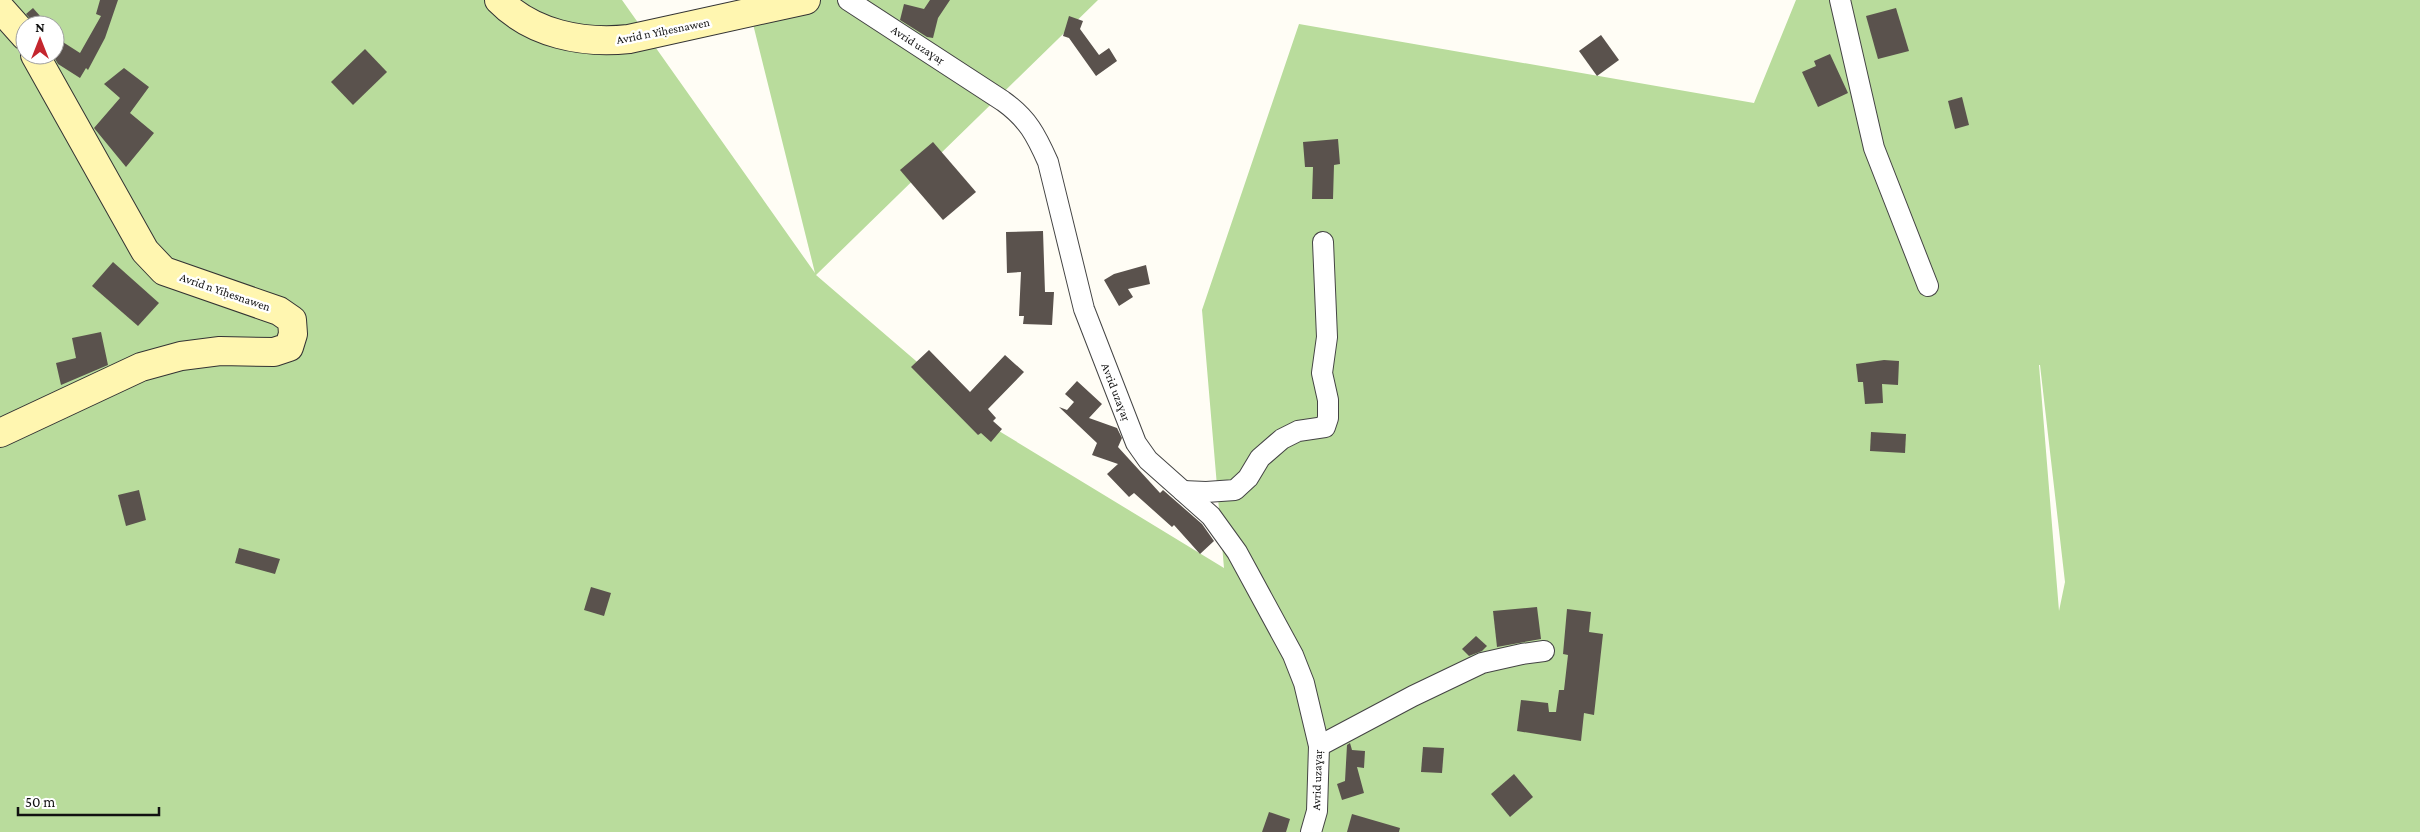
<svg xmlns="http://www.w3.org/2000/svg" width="2420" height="832" font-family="'Crimson Pro',serif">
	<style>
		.forest { fill: #b9dc9c; fill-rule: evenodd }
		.building { fill: #5a524d }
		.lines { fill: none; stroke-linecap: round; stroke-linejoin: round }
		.street-casing { stroke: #444; stroke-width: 22 }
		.secondary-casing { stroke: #333; stroke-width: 30 }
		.street { stroke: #fff; stroke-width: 20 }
		.secondary { stroke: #fff6b0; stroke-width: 28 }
		.labels { text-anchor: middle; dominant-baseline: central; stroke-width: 5; stroke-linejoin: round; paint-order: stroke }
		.street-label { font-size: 12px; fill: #111; stroke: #fff }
	</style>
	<rect width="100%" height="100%" fill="#fffdf5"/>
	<!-- forest -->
	<path class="forest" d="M0,0H622L815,273L747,0H1098L816,275L994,428L1224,568L1202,310L1299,24L1754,103L1796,0H2420V832H0ZM25,25H55V55H25ZM2040,365L2065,582L2059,611L2039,365Z"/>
	<!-- building -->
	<g class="building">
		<path d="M100,0H118L105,38L88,70L86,68L80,78L58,64L55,59V37L80,53L101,16L96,14Z"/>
		<path d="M930,0H950L938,18L933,38L927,37L900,20L904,4L924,9Z"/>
		<path d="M33,8L48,25H36L26,14Z"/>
		<path d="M1896,8L1909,51L1878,59L1866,16Z"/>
		<path d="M1069,16L1083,21L1080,29L1099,55L1109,48L1117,61L1096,76L1069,38L1063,36Z"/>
		<path d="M1601,35L1619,60L1597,76L1579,51Z"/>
		<path d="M365,49L387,72L353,105L331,82Z"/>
		<path d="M1830,54L1848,93L1818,107L1802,72L1816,66L1814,61Z"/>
		<path d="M124,68L149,87L130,113L154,133L126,167L94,128L120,98L104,84Z"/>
		<path d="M1962,97L1969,125L1955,129L1948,101Z"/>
		<path d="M1338,139L1340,164L1334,165L1333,199H1312L1313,167H1305L1303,142Z"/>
		<path d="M933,142L976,192L943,220L900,170Z"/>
		<path d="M1043,231L1045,292H1054L1052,325L1023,324L1024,316H1019L1021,272L1007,273L1006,232Z"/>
		<path d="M113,262L159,303L138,326L92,286Z"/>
		<path d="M1146,265L1150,284L1128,289L1133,297L1119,306L1104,280L1114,274Z"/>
		<path d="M101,332L108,365L61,385L56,363L76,358L72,338Z"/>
		<path d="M929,350L970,392L1005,355L1024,372L988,409L996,418L993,421L1002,429L991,442L981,433L978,435L911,367Z"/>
		<path d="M1884,360L1899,361L1898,385L1882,384L1883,403L1865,404L1863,382H1858L1856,364Z"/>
		<path d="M1077,381L1102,404L1089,418L1117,428L1122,438L1118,447L1160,493L1163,490L1202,524L1214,541L1200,554L1174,525L1172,527L1134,493L1129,497L1107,474L1118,464L1092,455L1097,443L1059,407L1067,410L1074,402L1065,394Z"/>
		<path d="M1871,432L1906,434L1905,453L1870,451Z"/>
		<path d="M139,490L146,520L126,526L118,495Z"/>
		<path d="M239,548L280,559L275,574L235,563Z"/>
		<path d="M591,587L611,593L604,616L584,610Z"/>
		<path d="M1537,607L1541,639L1497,647L1493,611Z"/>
		<path d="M1567,609L1591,612L1589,632L1603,634L1594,715L1584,713L1581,741L1517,731L1521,700L1548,703L1549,712H1556L1559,690H1564L1568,655L1563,654Z"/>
		<path d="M1476,636L1487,646L1482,651L1469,656L1462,649Z"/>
		<path d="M1350,743L1352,750L1365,751L1364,768L1357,767L1364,793L1342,800L1337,784L1345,781L1347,745Z"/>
		<path d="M1423,747L1444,748L1442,773L1421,772Z"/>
		<path d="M1514,774L1533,797L1510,817L1491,794Z"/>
		<path d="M1269,812L1290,819L1286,832H1262Z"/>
		<path d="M1352,814L1400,828L1399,832H1347Z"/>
	</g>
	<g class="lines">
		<defs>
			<g id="street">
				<path d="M848,0L1003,101C1028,119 1036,135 1048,162L1084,309L1136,443L1148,460L1211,516L1237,552L1293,655L1304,683L1319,746L1317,811L1311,832"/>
				<path d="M1840,0L1874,148L1928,286"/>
				<path d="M1183,491L1206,492L1235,490L1248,478L1260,458L1282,439L1298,431L1325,427L1328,418V400L1322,373L1327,337L1323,242"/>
				<path d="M1319,746L1413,696L1482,663L1522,654L1544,651"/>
			</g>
			<g id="secondary">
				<path d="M499,0C532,34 583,44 629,39L806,0"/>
				<path d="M0,8L25,36"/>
				<path d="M0,433L141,367L181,356L220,351L274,352L289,347L293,334L292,320L279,311L164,271L145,251L35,55"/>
			</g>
		</defs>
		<!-- street casing -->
		<use href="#street" class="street-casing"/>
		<!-- secondary casing -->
		<use href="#secondary" class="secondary-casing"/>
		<!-- street -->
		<use href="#street" class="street"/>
		<!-- secondary -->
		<use href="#secondary" class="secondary"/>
	</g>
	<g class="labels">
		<!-- street labels -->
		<g class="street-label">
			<text transform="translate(663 31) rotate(-11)">Avrid n Yiḥesnawen</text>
			<text transform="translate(918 45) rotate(33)">Avrid uzaɣaṛ</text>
			<text transform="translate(225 292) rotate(19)">Avrid n Yiḥesnawen</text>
			<text transform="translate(1116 392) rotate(69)">Avrid uzaɣaṛ</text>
			<text transform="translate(1317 780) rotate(-88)">Avrid uzaɣaṛ</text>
		</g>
	</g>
	<!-- north arrow -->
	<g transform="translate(40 40)"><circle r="24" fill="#ffffff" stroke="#a0a0a0"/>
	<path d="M0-4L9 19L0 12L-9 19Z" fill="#c4262e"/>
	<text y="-8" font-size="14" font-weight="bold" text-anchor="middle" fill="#111111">N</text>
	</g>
	<!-- scale -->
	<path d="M18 807v8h141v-8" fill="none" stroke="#111111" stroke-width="2.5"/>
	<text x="25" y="807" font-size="15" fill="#111111" stroke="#ffffff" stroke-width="4" paint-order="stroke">50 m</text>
</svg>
